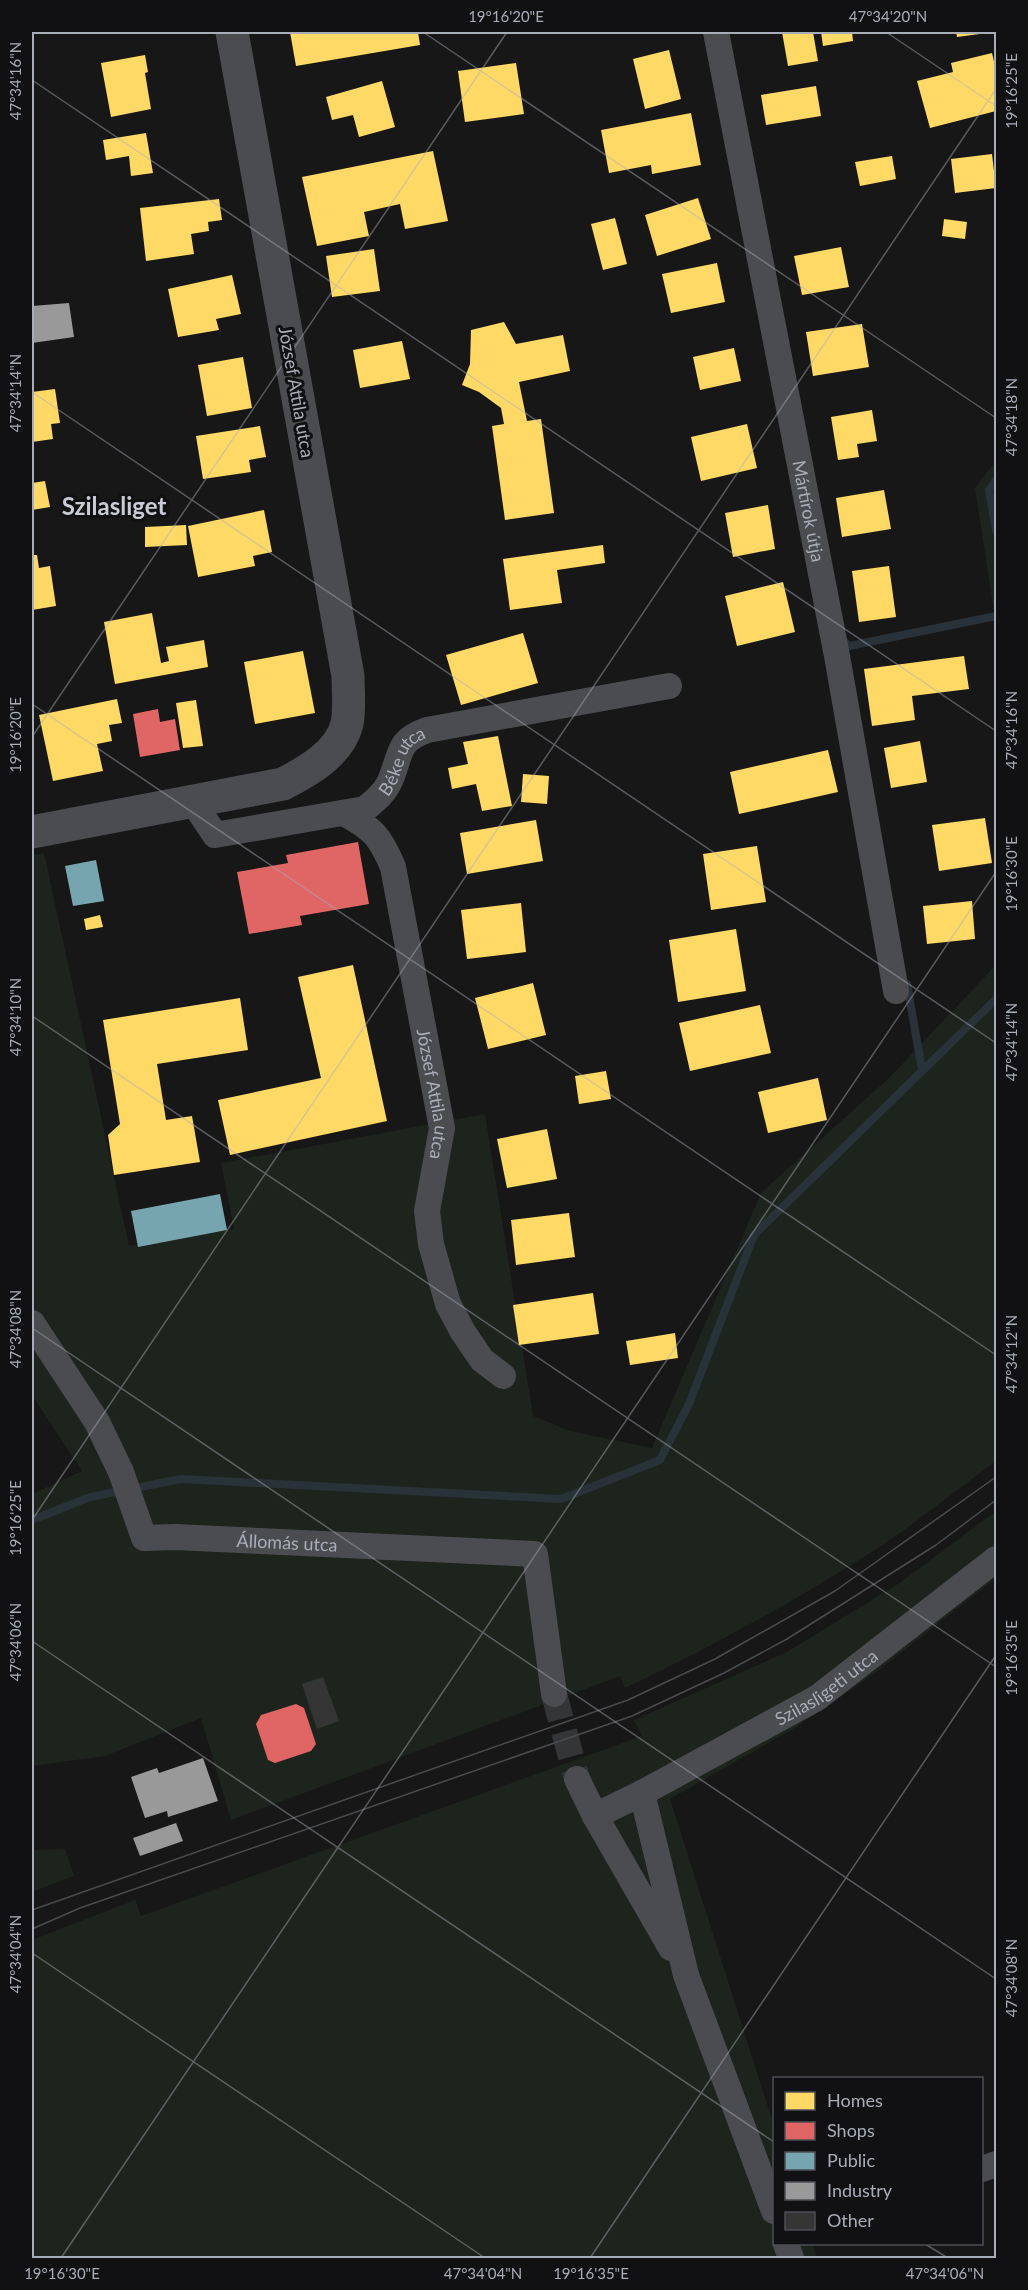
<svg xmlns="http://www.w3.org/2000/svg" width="1028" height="2290" font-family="Lato,sans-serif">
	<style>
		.green { fill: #1d241e }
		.homes { fill: #ffd966 }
		.shops { fill: #e06666 }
		.public { fill: #76a5af }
		.industry { fill: #999 }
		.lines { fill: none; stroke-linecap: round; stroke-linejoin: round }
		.stream { stroke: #2a3239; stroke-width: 8 }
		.building { fill: #353536 }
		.minor-tunnel { stroke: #343537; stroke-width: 26; stroke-dasharray: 26 13; stroke-linecap: butt }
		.minor { stroke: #4b4c50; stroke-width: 26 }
		.tertiary { stroke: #4b4c50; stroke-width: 33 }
		.tram { stroke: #4b4c4f; stroke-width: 1.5 }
		.ticks { fill: none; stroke: #a8adb8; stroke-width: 1.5; stroke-opacity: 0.45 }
		.labels { text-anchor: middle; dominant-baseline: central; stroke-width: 6; stroke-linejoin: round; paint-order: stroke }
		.street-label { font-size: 18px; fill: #a8adb8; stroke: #111113 }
		.district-label { font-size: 24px; font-weight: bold; fill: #c9ccd4; stroke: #111113 }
		.neatline { fill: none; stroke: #a8adb8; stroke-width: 2 }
		.ticks-label { font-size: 15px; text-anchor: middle; fill: #a8adb8 }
	</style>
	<rect width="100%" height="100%" fill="#171717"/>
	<!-- green -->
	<g class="green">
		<path d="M996,461V625L975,488Z"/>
		<path d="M44,853L129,1246L234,1229L221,1163L485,1114L533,1416L570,1431L652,1448L761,1193L888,1079L996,965V1461C955,1491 914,1525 870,1553C791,1603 710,1648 625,1688L620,1676L231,1820L201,1718L105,1756L32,1766V1494L82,1471L32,1395V855Z"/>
		<path d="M996,1511V1578L875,1673L793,1729L670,1799L774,2126V2244H812L817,2258H32V1940L135,1900L141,1916L642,1736L634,1720L787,1652L901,1582Z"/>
		<path d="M65,1849L74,1876L32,1892V1850Z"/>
	</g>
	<!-- homes -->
	<g class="homes">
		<path d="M290,32H418L420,45L296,66Z"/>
		<path d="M782,32H813L818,61L788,66Z"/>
		<path d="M821,32H852L853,41L823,46Z"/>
		<path d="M956,32H987V33L957,37Z"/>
		<path d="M669,50L681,99L645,109L633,59Z"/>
		<path d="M992,53L996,70V111L930,128L917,81L953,72L951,63Z"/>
		<path d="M145,55L148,72L145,73L151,109L111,117L101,63Z"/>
		<path d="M516,63L524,114L465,122L458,71Z"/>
		<path d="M382,81L395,127L359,137L353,115L332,120L326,97Z"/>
		<path d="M816,86L821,116L766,125L761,95Z"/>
		<path d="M691,113L701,165L652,174L651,165L609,173L601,130Z"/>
		<path d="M146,133L153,173L131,176L129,156L106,160L103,140Z"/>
		<path d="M433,151L448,221L405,229L400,204L364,212L369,236L317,246L302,177Z"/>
		<path d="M992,154L996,188L955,193L951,159Z"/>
		<path d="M892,156L896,179L860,186L855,162Z"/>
		<path d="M698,198L711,239L657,256L645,215Z"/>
		<path d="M219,199L222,220L208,222L209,231L191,234L194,254L146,261L140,208Z"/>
		<path d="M615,218L627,264L603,270L591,224Z"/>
		<path d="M944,219L967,222L965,239L942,236Z"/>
		<path d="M841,247L849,287L802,295L794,256Z"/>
		<path d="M374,249L380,291L332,297L326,256Z"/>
		<path d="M717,263L725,302L671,313L662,274Z"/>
		<path d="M232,275L241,314L216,319L219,330L178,337L168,289Z"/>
		<path d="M504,322L516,344L563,335L570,371L519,382L527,421L541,419L554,513L505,520L492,426L504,424L501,408L479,392L462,385L470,364L471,330Z"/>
		<path d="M862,324L869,367L813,376L806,332Z"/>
		<path d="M402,341L410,379L360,388L353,350Z"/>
		<path d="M734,348L741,381L700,390L693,357Z"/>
		<path d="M243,357L252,408L207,416L198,365Z"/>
		<path d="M55,389L60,423L51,424L53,439L32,442V392Z"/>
		<path d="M872,410L877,441L857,444L859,457L838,460L831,417Z"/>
		<path d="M747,424L757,468L701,481L691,437Z"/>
		<path d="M260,426L266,457L249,460L251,472L203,479L196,436Z"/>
		<path d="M45,481L50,507L32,510V483Z"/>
		<path d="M884,490L891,529L842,537L836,498Z"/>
		<path d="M768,505L775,549L733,557L725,513Z"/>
		<path d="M264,510L272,552L253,556L255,566L198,577L188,526Z"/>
		<path d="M186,525L187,545L145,547V527Z"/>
		<path d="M603,545L605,563L557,570L562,603L510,610L503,559Z"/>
		<path d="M32,555H37L39,568L50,566L56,606L32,610Z"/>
		<path d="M889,566L896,617L859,622L852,571Z"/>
		<path d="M783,582L795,632L737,646L725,596Z"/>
		<path d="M152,613L161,663L169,661L166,647L204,640L208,667L115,684L104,622Z"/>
		<path d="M523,633L538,683L461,705L446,655Z"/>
		<path d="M303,651L315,713L255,724L244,662Z"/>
		<path d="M964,656L969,689L912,696L915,720L872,726L864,669Z"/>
		<path d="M117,699L122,723L109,725L112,741L97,744L103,771L53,781L39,715Z"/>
		<path d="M196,700L203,746L183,748L176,703Z"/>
		<path d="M498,736L512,806L482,811L476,784L452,789L448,768L468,764L463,742Z"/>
		<path d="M920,741L927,782L891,788L884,748Z"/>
		<path d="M828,750L838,792L739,814L730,772Z"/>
		<path d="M523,774L549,776L547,804L521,802Z"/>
		<path d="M985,818L992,863L939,871L932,825Z"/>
		<path d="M536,820L543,861L467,874L460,833Z"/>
		<path d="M757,846L766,902L711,910L703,854Z"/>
		<path d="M972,901L975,939L927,944L923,906Z"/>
		<path d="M521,903L526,952L467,959L461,910Z"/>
		<path d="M100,915L103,927L86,930L84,919Z"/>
		<path d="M736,929L746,991L678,1002L669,940Z"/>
		<path d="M353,965L387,1121L230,1155L218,1100L321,1078L298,977Z"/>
		<path d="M533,983L546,1035L488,1049L475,998Z"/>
		<path d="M240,998L248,1050L157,1064L166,1120L192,1116L200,1162L114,1175L108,1135L120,1124L103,1020Z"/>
		<path d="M760,1005L771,1053L690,1071L679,1023Z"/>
		<path d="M606,1071L611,1099L579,1104L575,1076Z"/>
		<path d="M818,1078L827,1120L768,1133L758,1092Z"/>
		<path d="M547,1129L557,1179L507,1188L497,1139Z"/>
		<path d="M569,1213L575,1257L516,1265L511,1220Z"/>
		<path d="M593,1293L599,1334L519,1345L513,1305Z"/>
		<path d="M675,1333L678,1358L630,1365L626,1341Z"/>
	</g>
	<!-- shops -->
	<g class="shops">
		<path d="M158,709L160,722L175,719L180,750L140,757L133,714Z"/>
		<path d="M358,842L369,904L300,916L302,925L249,934L237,872L288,863L286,855Z"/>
		<path d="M296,1704L304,1708L316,1744L311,1751L275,1763L268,1760L256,1724L261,1715Z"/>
	</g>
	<!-- public -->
	<g class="public">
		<path d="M96,860L104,901L73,906L65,866Z"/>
		<path d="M220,1194L227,1230L138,1247L131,1211Z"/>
	</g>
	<!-- industry -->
	<g class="industry">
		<path d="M69,303L74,337L32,343V306Z"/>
		<path d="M203,1758L218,1801L168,1817L167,1811L145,1818L131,1777L157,1768L159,1773Z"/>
		<path d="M176,1823L183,1841L140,1856L133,1838Z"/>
	</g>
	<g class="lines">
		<!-- stream -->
		<g class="stream">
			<path d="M996,480L989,490L996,530"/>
			<path d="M841,639L849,646L996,616"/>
			<path d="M907,984L922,1070"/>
			<path d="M32,1520L90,1497L181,1479L561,1499L660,1460L689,1404L754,1235L996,999"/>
		</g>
	</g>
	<!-- building -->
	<path class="building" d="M323,1677L339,1721L317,1729L302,1684Z"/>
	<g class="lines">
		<!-- minor-tunnel -->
		<path class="minor-tunnel" d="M554,1694L577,1779"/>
		<!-- minor -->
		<g class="minor">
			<path id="s1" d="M716,32L837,656L896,991"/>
			<path id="s2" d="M193,802L215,835L365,809C376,800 387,791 392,776C402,750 398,741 427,730L669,686"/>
			<path id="s3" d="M344,813C373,829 380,836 393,867L442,1128L427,1211L431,1244L448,1304L463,1332L482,1360L503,1376"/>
			<path id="s4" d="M32,1323L97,1422L121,1472L144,1538L175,1537L535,1554L554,1694"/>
			<path id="s5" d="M577,1779L595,1816L642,1793L817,1698L996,1559"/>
			<path d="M642,1793L686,1975L774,2211"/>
			<path d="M595,1816L671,1948"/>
			<path d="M982,2169L996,2164"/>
			<path d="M786,2244L791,2258"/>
		</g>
		<!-- tertiary -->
		<path class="tertiary" d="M32,832L283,784C308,771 339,754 347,724C350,709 348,690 348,676L232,32"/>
		<!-- tram -->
		<g class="tram">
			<path d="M32,1910L628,1700L715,1659L835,1591L996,1477"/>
			<path d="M32,1929L80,1908L632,1716L724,1673L787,1639L936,1545L996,1500"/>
		</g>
	</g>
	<!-- ticks -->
	<path class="ticks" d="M423,32L996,418M886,32L996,106M32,80L996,731M32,392L996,1043M32,704L996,1355M32,737L507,32M32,1016L996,1667M32,1328L996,1979M32,1520L996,89M32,1641L774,2142M32,1953L485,2258M925,2244L948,2258M61,2258L996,872M590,2258L996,1655"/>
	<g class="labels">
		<!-- street labels -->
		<g class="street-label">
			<text transform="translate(297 392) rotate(80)">József Attila utca</text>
			<text stroke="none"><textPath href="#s1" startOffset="488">Mártírok útja</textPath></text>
			<text stroke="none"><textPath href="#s2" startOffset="254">Béke utca</textPath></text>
			<text stroke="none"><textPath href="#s3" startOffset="306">József Attila utca</textPath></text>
			<text stroke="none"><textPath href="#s4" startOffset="387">Állomás utca</textPath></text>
			<text stroke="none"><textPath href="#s5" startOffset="306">Szilasligeti utca</textPath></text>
		</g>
		<!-- district labels -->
		<g class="district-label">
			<text x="114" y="505">Szilasliget</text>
		</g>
	</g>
	<!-- border -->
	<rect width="1028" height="2290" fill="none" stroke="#111113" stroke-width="66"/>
	<!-- legend -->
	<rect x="773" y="2077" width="210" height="168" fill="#111113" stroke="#4d4f55" stroke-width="1.5"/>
	<rect x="785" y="2092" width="30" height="18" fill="#ffd966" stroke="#4d4f55" stroke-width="1.5"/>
	<text x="827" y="2107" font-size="18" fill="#a8adb8">Homes</text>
	<rect x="785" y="2122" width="30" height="18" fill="#e06666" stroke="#4d4f55" stroke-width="1.5"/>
	<text x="827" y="2137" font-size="18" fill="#a8adb8">Shops</text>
	<rect x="785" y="2152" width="30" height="18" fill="#76a5af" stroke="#4d4f55" stroke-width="1.5"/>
	<text x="827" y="2167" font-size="18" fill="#a8adb8">Public</text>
	<rect x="785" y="2182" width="30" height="18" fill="#999999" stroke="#4d4f55" stroke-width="1.5"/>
	<text x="827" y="2197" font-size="18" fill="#a8adb8">Industry</text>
	<rect x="785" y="2212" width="30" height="18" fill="#353536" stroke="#4d4f55" stroke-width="1.5"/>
	<text x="827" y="2227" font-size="18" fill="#a8adb8">Other</text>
	<rect x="33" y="33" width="962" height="2224" class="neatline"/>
	<g class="ticks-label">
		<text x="506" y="22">19°16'20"E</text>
		<text x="888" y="22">47°34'20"N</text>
		<text transform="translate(16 81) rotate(-90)" y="5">47°34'16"N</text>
		<text transform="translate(1012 91) rotate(-90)" y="5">19°16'25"E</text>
		<text transform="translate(16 393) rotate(-90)" y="5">47°34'14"N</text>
		<text transform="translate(1012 417) rotate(-90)" y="5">47°34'18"N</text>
		<text transform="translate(1012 730) rotate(-90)" y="5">47°34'16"N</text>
		<text transform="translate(16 735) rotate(-90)" y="5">19°16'20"E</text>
		<text transform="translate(1012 874) rotate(-90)" y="5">19°16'30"E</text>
		<text transform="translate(16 1017) rotate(-90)" y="5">47°34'10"N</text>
		<text transform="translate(1012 1042) rotate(-90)" y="5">47°34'14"N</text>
		<text transform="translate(16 1329) rotate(-90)" y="5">47°34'08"N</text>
		<text transform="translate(1012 1354) rotate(-90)" y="5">47°34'12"N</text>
		<text transform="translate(16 1518) rotate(-90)" y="5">19°16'25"E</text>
		<text transform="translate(16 1642) rotate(-90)" y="5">47°34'06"N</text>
		<text transform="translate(1012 1658) rotate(-90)" y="5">19°16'35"E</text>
		<text transform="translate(16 1954) rotate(-90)" y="5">47°34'04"N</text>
		<text transform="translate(1012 1978) rotate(-90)" y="5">47°34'08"N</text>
		<text x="62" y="2279">19°16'30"E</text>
		<text x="483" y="2279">47°34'04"N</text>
		<text x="591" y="2279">19°16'35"E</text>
		<text x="945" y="2279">47°34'06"N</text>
	</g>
</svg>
